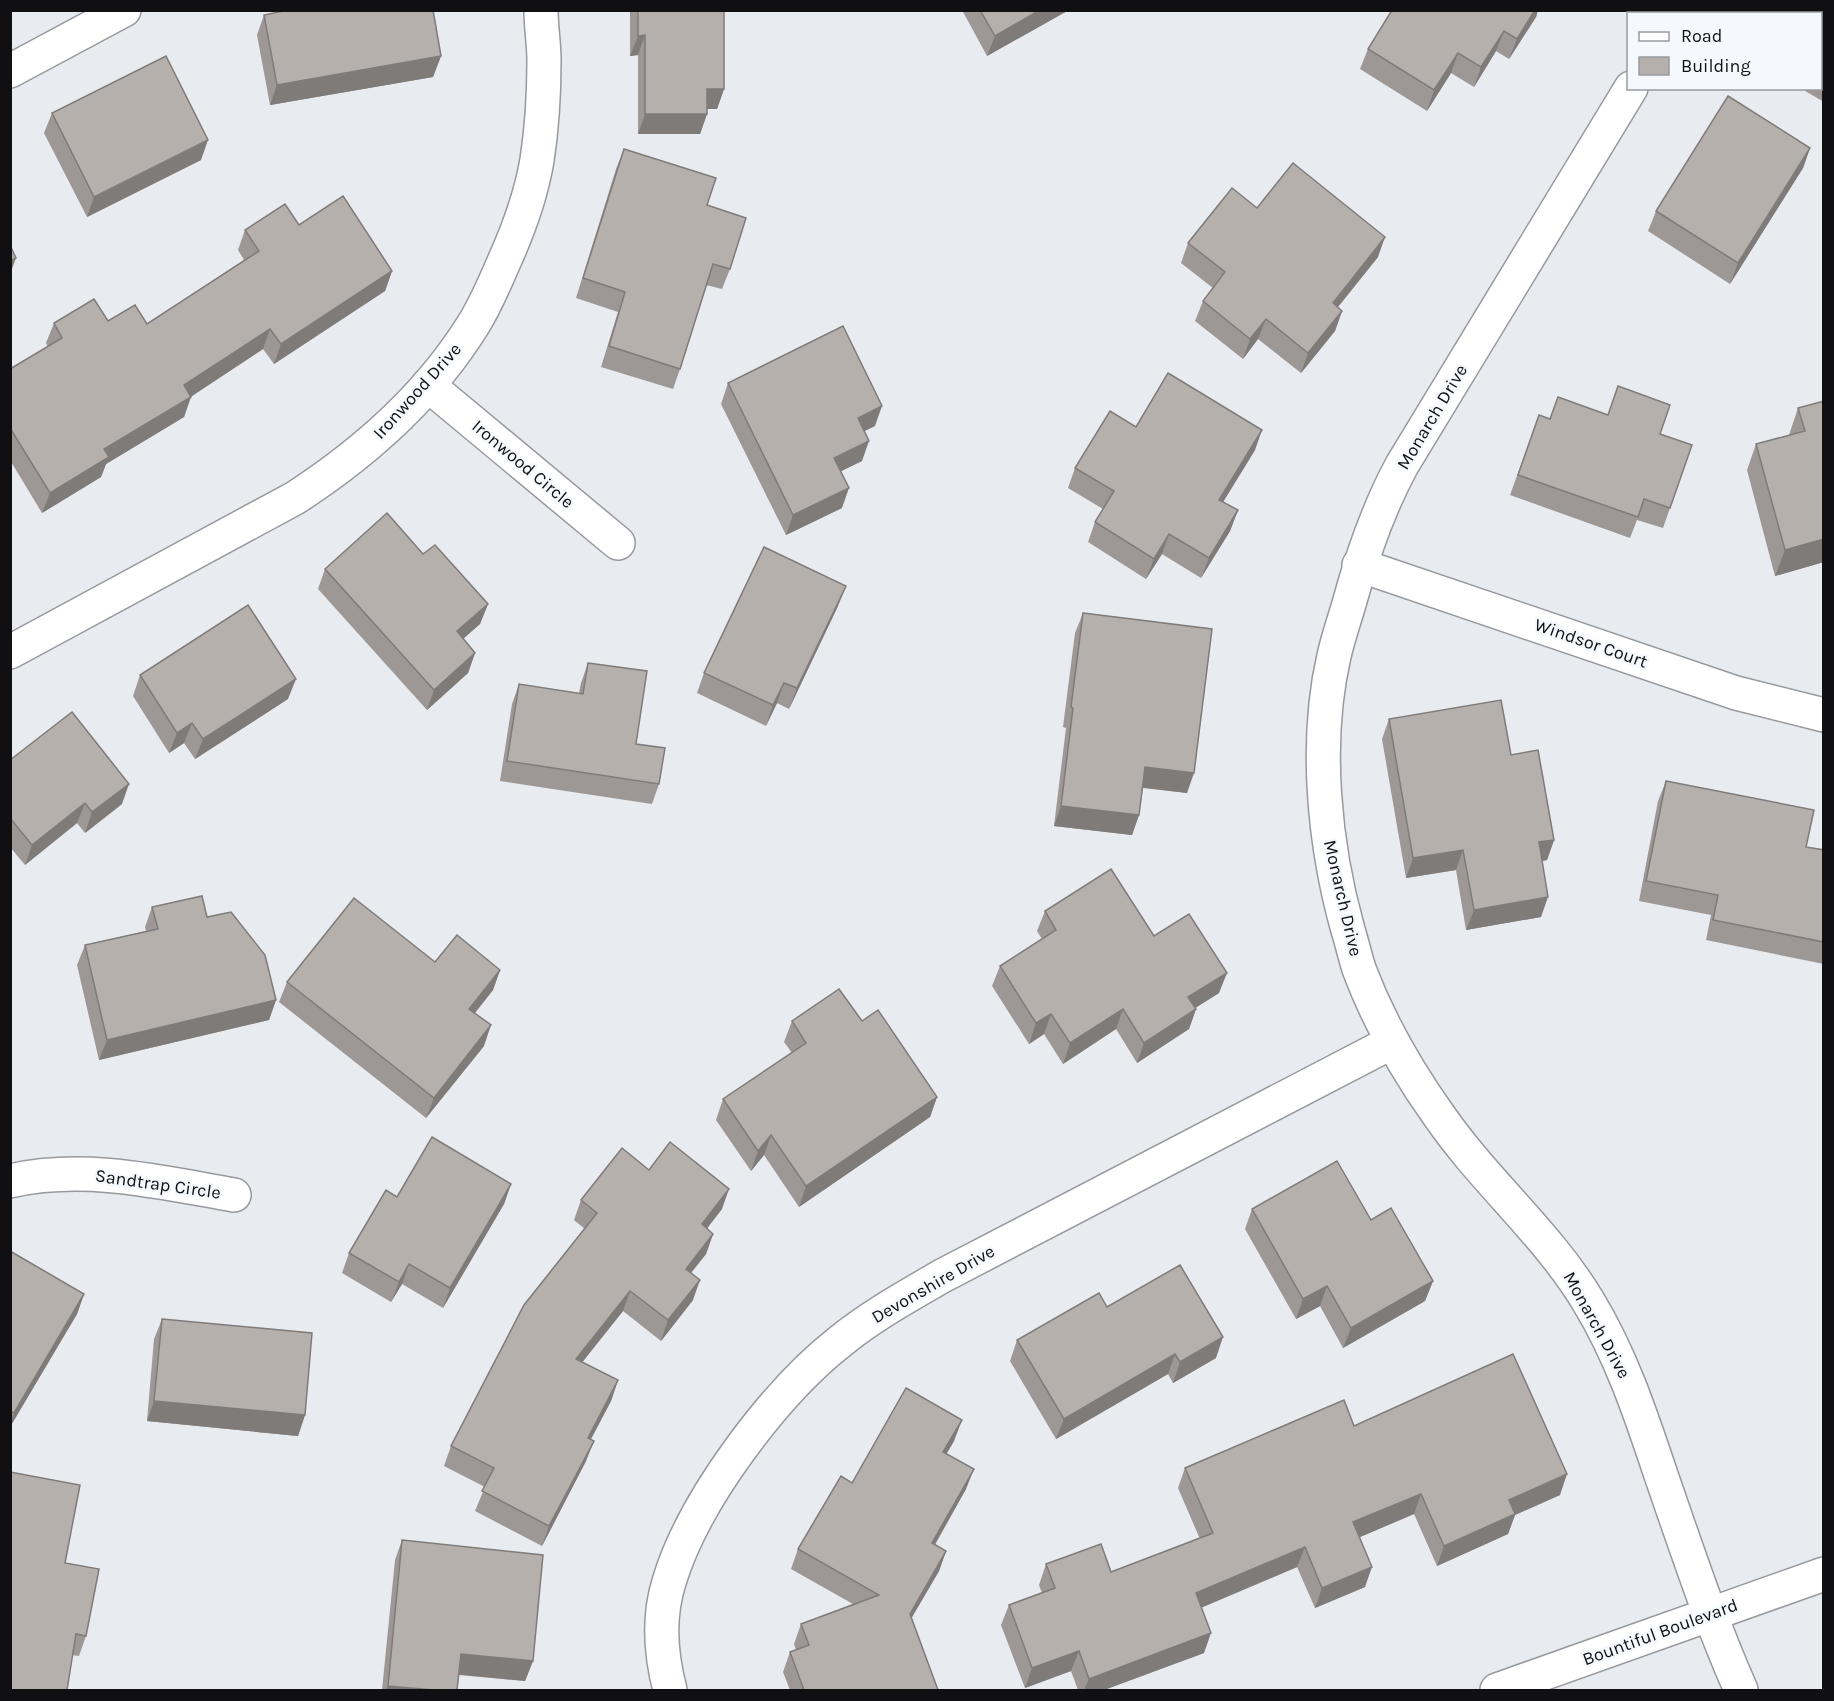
<svg xmlns="http://www.w3.org/2000/svg" width="1834" height="1701" font-family="Karla,sans-serif">
	<style>
		.lines { fill: none; stroke-linecap: round; stroke-linejoin: round }
		.street-casing { stroke: #97999e; stroke-width: 36 }
		.secondary-casing { stroke: #97999e; stroke-width: 36 }
		.street { stroke: #fff; stroke-width: 33 }
		.secondary { stroke: #fff; stroke-width: 33 }
		.wall { fill: #9d9795 }
		.shaded-wall { fill: #7f7b79 }
		.building { fill: #b6b0ad; stroke: #7f7b79; stroke-width: 1.5 }
		.labels { text-anchor: middle; dominant-baseline: central; stroke-width: 5; stroke-linejoin: round; paint-order: stroke }
		.street-label { font-size: 18px; fill: #101012; stroke: #f5f8fd }
	</style>
	<rect width="100%" height="100%" fill="#e8ebf0"/>
	<g class="lines">
		<defs>
			<g id="street">
				<path d="M1677,14L1678,10"/>
				<path d="M10,71L124,10"/>
				<path d="M1631,88L1402,465C1378,509 1362,556 1349,604C1344,621 1338,638 1334,656C1314,742 1324,845 1348,930C1352,943 1355,956 1359,969C1379,1022 1407,1071 1440,1117C1485,1182 1547,1233 1588,1301C1621,1355 1641,1415 1661,1475C1686,1547 1710,1620 1741,1690"/>
				<path d="M428,385L618,543"/>
				<path d="M1359,565L1736,693L1824,715"/>
				<path d="M10,652L295,498C366,452 428,397 473,325C485,306 494,285 503,264C518,231 531,196 537,160C542,128 544,94 544,60C544,44 541,27 541,10"/>
				<path d="M10,1181C85,1164 160,1182 234,1195"/>
				<path d="M670,1690C661,1656 658,1617 669,1582C693,1501 775,1392 842,1340C873,1315 908,1296 942,1276L1392,1042"/>
			</g>
			<path id="secondary" d="M1497,1690L1824,1574"/>
		</defs>
		<!-- street casing -->
		<use href="#street" class="street-casing"/>
		<!-- secondary casing -->
		<use href="#secondary" class="secondary-casing"/>
		<!-- street -->
		<use href="#street" class="street"/>
		<!-- secondary -->
		<use href="#secondary" class="secondary"/>
	</g>
	<!-- wall -->
	<g class="wall">
		<path d="M630,10H724V89L717,109H707V114L700,134H638V55L630,56Z"/>
		<path d="M962,10H1069L987,56Z"/>
		<path d="M1392,10H1538L1536,17L1509,59L1496,51L1474,87L1451,73L1427,111L1360,69L1368,49Z"/>
		<path d="M1824,10V102L1800,88H1821V14Z"/>
		<path d="M264,15L441,56L433,77L270,105L257,35Z"/>
		<path d="M52,113L201,160L87,217L44,133Z"/>
		<path d="M1810,148L1803,168L1730,284L1648,231L1656,211Z"/>
		<path d="M624,149L707,205L730,269L722,289L706,285L680,369L673,389L601,367L618,312L576,298L616,169Z"/>
		<path d="M1257,208L1378,257L1338,307L1342,311L1335,331L1301,373L1258,339L1243,359L1195,321L1203,301L1213,288L1181,263L1188,243Z"/>
		<path d="M299,225L392,271L385,291L274,364L263,349L191,396L184,417L106,464L101,477L42,513L10,460V369L48,347L46,343L54,323L108,321L147,324L244,260L238,250L245,230Z"/>
		<path d="M728,383L875,426L864,431L862,461L841,471L842,508L786,535L721,404Z"/>
		<path d="M1824,401V562L1775,576L1747,470L1756,444L1789,435L1798,408Z"/>
		<path d="M1539,415L1550,419L1660,434L1692,445L1663,528L1637,520L1630,538L1510,495Z"/>
		<path d="M1136,427L1255,450L1223,502L1238,510L1230,531L1201,578L1162,554L1146,579L1088,542L1095,522L1103,509L1068,488L1075,468Z"/>
		<path d="M325,569L488,604L480,624L463,639L475,653L468,673L427,710L318,589Z"/>
		<path d="M838,606L789,709L777,703L766,726L697,693L704,673Z"/>
		<path d="M1083,613L1187,793L1143,788L1139,815L1132,835L1054,826L1066,728L1063,727L1075,633Z"/>
		<path d="M588,663L659,784L652,804L500,781L512,704L519,684L579,693L581,683Z"/>
		<path d="M140,675L288,699L195,759L184,743L169,753L133,696Z"/>
		<path d="M1389,719L1511,755L1554,840L1547,860L1542,861L1541,917L1466,930L1456,870L1406,878L1382,739Z"/>
		<path d="M10,760L122,804L85,833L77,823L25,865L10,847Z"/>
		<path d="M1666,781L1806,847L1824,850V964L1706,940L1711,915L1639,901L1658,801Z"/>
		<path d="M152,907L207,917L276,1000L269,1020L99,1060L77,965L85,945L146,931L145,927Z"/>
		<path d="M1045,911L1154,936L1219,993L1195,1008L1196,1009L1189,1029L1137,1063L1116,1029L1063,1064L1044,1034L1029,1044L992,986L1000,966L1042,939L1037,931Z"/>
		<path d="M435,962L500,970L493,990L475,1013L484,1046L426,1118L279,1002L287,982Z"/>
		<path d="M792,1021H862L937,1097L930,1117L799,1207L764,1155L751,1171L716,1120L723,1099L792,1053L784,1042Z"/>
		<path d="M649,1170L722,1209L707,1228L713,1234L706,1254L691,1273L693,1300L661,1341L623,1311L582,1362L618,1380L611,1401L591,1439L586,1461L542,1546L475,1511L485,1487L444,1466L451,1446L585,1229L574,1220L581,1200Z"/>
		<path d="M511,1184L504,1204L443,1308L402,1284L391,1302L342,1273L349,1253L397,1197Z"/>
		<path d="M1252,1209L1371,1220L1433,1281L1425,1301L1343,1348L1320,1306L1296,1319L1245,1229Z"/>
		<path d="M10,1251L84,1294L77,1314L10,1427Z"/>
		<path d="M1107,1307L1216,1358L1173,1383L1168,1374L1056,1439L1010,1361L1017,1340Z"/>
		<path d="M162,1319L305,1415L298,1436L147,1421L154,1339Z"/>
		<path d="M1354,1426L1560,1495L1515,1515L1508,1534L1437,1566L1414,1514L1360,1537L1365,1587L1315,1608L1297,1567L1201,1608L1204,1653L1104,1690H1078L1071,1671L1025,1688L1001,1625L1009,1605L1042,1593L1039,1585L1046,1564L1111,1572L1200,1539L1178,1488L1185,1468Z"/>
		<path d="M954,1441L946,1454L966,1489L935,1545L946,1551L939,1571L911,1619L938,1690H790L783,1672L790,1652L796,1650L794,1644L801,1624L853,1604L791,1569L798,1549L852,1483Z"/>
		<path d="M402,1540L533,1661L525,1681L459,1675L457,1690H382L395,1560Z"/>
		<path d="M65,1563L86,1636L79,1656L72,1655Z"/>
	</g>
	<!-- shaded-wall -->
	<g class="shaded-wall">
		<path d="M1040,10H1069L987,56L995,36Z"/>
		<path d="M1535,10H1538L1536,17L1509,59L1517,39Z"/>
		<path d="M1504,31L1496,51L1474,87L1481,67Z"/>
		<path d="M645,35L638,55L630,56L638,36Z"/>
		<path d="M1458,53L1451,73L1427,111L1434,90Z"/>
		<path d="M441,56L433,77L270,105L277,85Z"/>
		<path d="M707,89H724L717,109H700Z"/>
		<path d="M645,114H707L700,134H638Z"/>
		<path d="M208,140L201,160L87,217L94,197Z"/>
		<path d="M1810,148L1803,168L1730,284L1738,263Z"/>
		<path d="M1385,237L1378,257L1325,323L1333,303Z"/>
		<path d="M16,258L10,274V261Z"/>
		<path d="M392,271L385,291L274,364L281,344Z"/>
		<path d="M1342,311L1335,331L1301,373L1308,353Z"/>
		<path d="M1266,319L1258,339L1243,359L1250,339Z"/>
		<path d="M270,329L263,349L177,406L184,385Z"/>
		<path d="M191,397L184,417L106,464L101,477L42,513L50,493L104,449Z"/>
		<path d="M882,406L875,426L850,438L858,418Z"/>
		<path d="M1262,430L1255,450L1212,520L1219,500Z"/>
		<path d="M869,441L862,461L827,478L834,458Z"/>
		<path d="M849,488L842,508L786,535L793,515Z"/>
		<path d="M1238,510L1230,531L1201,578L1209,558Z"/>
		<path d="M1169,534L1162,554L1146,579L1154,559Z"/>
		<path d="M1824,539V562L1775,576L1785,550Z"/>
		<path d="M846,586L838,606L789,709L797,688Z"/>
		<path d="M488,604L480,624L449,651L457,631Z"/>
		<path d="M475,653L468,673L427,710L434,690Z"/>
		<path d="M296,679L288,699L195,759L203,739Z"/>
		<path d="M784,683L777,703L766,726L773,705Z"/>
		<path d="M192,723L184,743L169,753L177,733Z"/>
		<path d="M1145,767L1194,773L1187,793L1138,787Z"/>
		<path d="M129,784L122,804L85,833L92,812Z"/>
		<path d="M85,803L77,823L25,865L32,845Z"/>
		<path d="M1061,806L1139,815L1132,835L1054,826Z"/>
		<path d="M1554,840L1547,860L1531,863L1539,842Z"/>
		<path d="M1463,850L1456,870L1406,878L1413,858Z"/>
		<path d="M1548,897L1541,917L1466,930L1474,910Z"/>
		<path d="M500,970L493,990L462,1029L469,1009Z"/>
		<path d="M1227,973L1219,993L1181,1017L1188,997Z"/>
		<path d="M276,1000L269,1020L99,1060L107,1040Z"/>
		<path d="M1123,1009L1116,1029L1063,1064L1070,1043Z"/>
		<path d="M1196,1009L1189,1029L1137,1063L1144,1043Z"/>
		<path d="M1051,1014L1044,1034L1029,1044L1036,1023Z"/>
		<path d="M491,1025L484,1046L426,1118L434,1098Z"/>
		<path d="M937,1097L930,1117L799,1207L806,1186Z"/>
		<path d="M771,1135L764,1155L751,1171L758,1151Z"/>
		<path d="M511,1184L504,1204L443,1308L450,1288Z"/>
		<path d="M729,1189L722,1209L695,1244L702,1224Z"/>
		<path d="M713,1234L706,1254L678,1289L686,1269Z"/>
		<path d="M409,1264L402,1284L391,1302L399,1282Z"/>
		<path d="M700,1280L693,1300L661,1341L668,1320Z"/>
		<path d="M1433,1281L1425,1301L1343,1348L1351,1328Z"/>
		<path d="M1327,1286L1320,1306L1296,1319L1303,1299Z"/>
		<path d="M630,1291L623,1311L569,1379L576,1359Z"/>
		<path d="M84,1294L77,1314L10,1427V1423L14,1413Z"/>
		<path d="M1223,1337L1216,1358L1173,1383L1180,1362Z"/>
		<path d="M1175,1354L1168,1374L1056,1439L1064,1419Z"/>
		<path d="M618,1380L611,1401L581,1458L588,1438Z"/>
		<path d="M154,1401L305,1415L298,1436L147,1421Z"/>
		<path d="M962,1420L954,1441L936,1472L943,1452Z"/>
		<path d="M594,1441L586,1461L542,1546L549,1526Z"/>
		<path d="M974,1469L966,1489L924,1563L932,1543Z"/>
		<path d="M1567,1474L1560,1495L1515,1515L1508,1534L1437,1566L1444,1546L1509,1500Z"/>
		<path d="M1421,1494L1414,1514L1346,1543L1353,1522Z"/>
		<path d="M1305,1547L1297,1567L1188,1613L1196,1593Z"/>
		<path d="M946,1551L939,1571L902,1634L910,1614Z"/>
		<path d="M1372,1567L1365,1587L1315,1608L1322,1588Z"/>
		<path d="M1211,1633L1204,1653L1104,1690H1084L1089,1679Z"/>
		<path d="M1079,1651L1071,1671L1025,1688L1032,1668Z"/>
		<path d="M461,1654L533,1661L525,1681L454,1674Z"/>
		<path d="M388,1686L434,1690H386Z"/>
	</g>
	<!-- building -->
	<g class="building">
		<path d="M288,10H433L441,56L277,85L264,15Z"/>
		<path d="M638,10H724V89H707V114H645V35L638,36Z"/>
		<path d="M980,10H1040L995,36Z"/>
		<path d="M1392,10H1535L1517,39L1504,31L1481,67L1458,53L1434,90L1368,49Z"/>
		<path d="M1799,10H1824V78L1821,76V14H1797Z"/>
		<path d="M166,56L208,140L94,197L52,113Z"/>
		<path d="M1728,96L1810,148L1738,263L1656,211Z"/>
		<path d="M624,149L716,178L707,205L746,218L730,269L713,264L680,369L609,346L625,292L583,278Z"/>
		<path d="M1293,163L1385,237L1333,303L1342,311L1308,353L1266,319L1250,339L1203,301L1225,272L1188,243L1232,188L1257,208Z"/>
		<path d="M343,196L392,271L281,344L270,329L184,385L191,397L104,449L109,457L50,493L10,428V369L62,338L54,323L94,299L108,321L135,305L147,324L259,251L245,230L285,204L299,225Z"/>
		<path d="M10,245L16,258L10,261Z"/>
		<path d="M843,326L882,406L858,418L869,441L834,458L849,488L793,515L728,383Z"/>
		<path d="M1168,373L1262,430L1219,500L1238,510L1209,558L1169,534L1154,559L1095,522L1114,491L1075,468L1110,411L1136,427Z"/>
		<path d="M1618,386L1670,405L1660,434L1692,445L1670,508L1644,499L1638,517L1518,475L1539,415L1550,419L1558,397L1608,415Z"/>
		<path d="M1824,401V539L1785,550L1756,444L1805,431L1798,408Z"/>
		<path d="M387,513L423,554L435,545L488,604L457,631L475,653L434,690L325,569Z"/>
		<path d="M764,547L846,586L797,688L784,683L773,705L704,673Z"/>
		<path d="M248,605L296,679L203,739L192,723L177,733L140,675Z"/>
		<path d="M1083,613L1212,629L1194,773L1145,767L1139,815L1061,806L1073,708L1071,707Z"/>
		<path d="M588,663L647,671L636,744L665,748L659,784L507,761L519,684L583,694Z"/>
		<path d="M1501,700L1511,755L1538,750L1554,840L1539,842L1548,897L1474,910L1463,850L1413,858L1389,719Z"/>
		<path d="M72,712L129,784L92,812L85,803L32,845L10,818V760Z"/>
		<path d="M1666,781L1814,810L1806,847L1824,850V942L1713,920L1718,895L1646,881Z"/>
		<path d="M1111,869L1154,936L1189,914L1227,973L1188,997L1196,1009L1144,1043L1123,1009L1070,1043L1051,1014L1036,1023L1000,966L1056,930L1045,911Z"/>
		<path d="M202,896L207,917L231,912L265,955L276,1000L107,1040L85,945L158,929L152,907Z"/>
		<path d="M354,898L435,962L457,935L500,970L469,1009L491,1025L434,1098L287,982Z"/>
		<path d="M839,989L862,1021L878,1010L937,1097L806,1186L771,1135L758,1151L723,1099L806,1043L792,1021Z"/>
		<path d="M432,1137L511,1184L450,1288L409,1264L399,1282L349,1253L386,1190L397,1197Z"/>
		<path d="M670,1142L729,1189L702,1224L713,1234L686,1269L700,1280L668,1320L630,1291L576,1359L618,1380L588,1438L594,1441L549,1526L482,1491L494,1468L451,1446L524,1305L597,1213L581,1200L622,1148L649,1170Z"/>
		<path d="M1337,1161L1371,1220L1391,1208L1433,1281L1351,1328L1327,1286L1303,1299L1252,1209Z"/>
		<path d="M10,1251L84,1294L14,1413L10,1411Z"/>
		<path d="M1180,1265L1223,1337L1180,1362L1175,1354L1064,1419L1017,1340L1099,1293L1107,1307Z"/>
		<path d="M162,1319L312,1333L305,1415L154,1401Z"/>
		<path d="M1513,1354L1567,1474L1509,1500L1515,1514L1444,1546L1421,1494L1353,1522L1372,1567L1322,1588L1305,1547L1196,1593L1211,1633L1089,1679L1079,1651L1032,1668L1009,1605L1055,1588L1046,1564L1101,1544L1111,1572L1213,1533L1185,1468L1344,1400L1354,1426Z"/>
		<path d="M906,1388L962,1420L943,1452L974,1469L932,1543L946,1551L910,1614L938,1690H804L790,1652L809,1645L801,1624L879,1595L798,1549L841,1476L852,1483Z"/>
		<path d="M10,1472L80,1485L65,1563L99,1569L86,1636L76,1634L67,1690H10Z"/>
		<path d="M402,1540L543,1555L533,1661L461,1654L457,1690H434L388,1686Z"/>
	</g>
	<g class="labels">
		<!-- street labels -->
		<g class="street-label">
			<text transform="translate(417 391) rotate(-48)">Ironwood Drive</text>
			<text transform="translate(1432 417) rotate(-59)">Monarch Drive</text>
			<text transform="translate(523 464) rotate(40)">Ironwood Circle</text>
			<text transform="translate(1591 643) rotate(19)">Windsor Court</text>
			<text transform="translate(1343 898) rotate(77)">Monarch Drive</text>
			<text transform="translate(158 1184) rotate(8)">Sandtrap Circle</text>
			<text transform="translate(933 1284) rotate(-30)">Devonshire Drive</text>
			<text transform="translate(1597 1325) rotate(61)">Monarch Drive</text>
			<text transform="translate(1660 1632) rotate(-20)">Bountiful Boulevard</text>
		</g>
	</g>
	<!-- border -->
	<rect width="1834" height="1701" fill="none" stroke="#101012" stroke-width="24"/>
	<!-- legend -->
	<rect x="1627" y="12" width="195" height="78" fill="#f5f8fd" stroke="#999b9f" stroke-width="1.5"/>
	<rect x="1639" y="32" width="30" height="9" fill="#ffffff" stroke="#999b9f" stroke-width="1.5"/>
	<text x="1681" y="42" font-size="18" fill="#101012">Road</text>
	<rect x="1639" y="57" width="30" height="18" fill="#b6b0ad" stroke="#999b9f" stroke-width="1.5"/>
	<text x="1681" y="72" font-size="18" fill="#101012">Building</text>
</svg>
